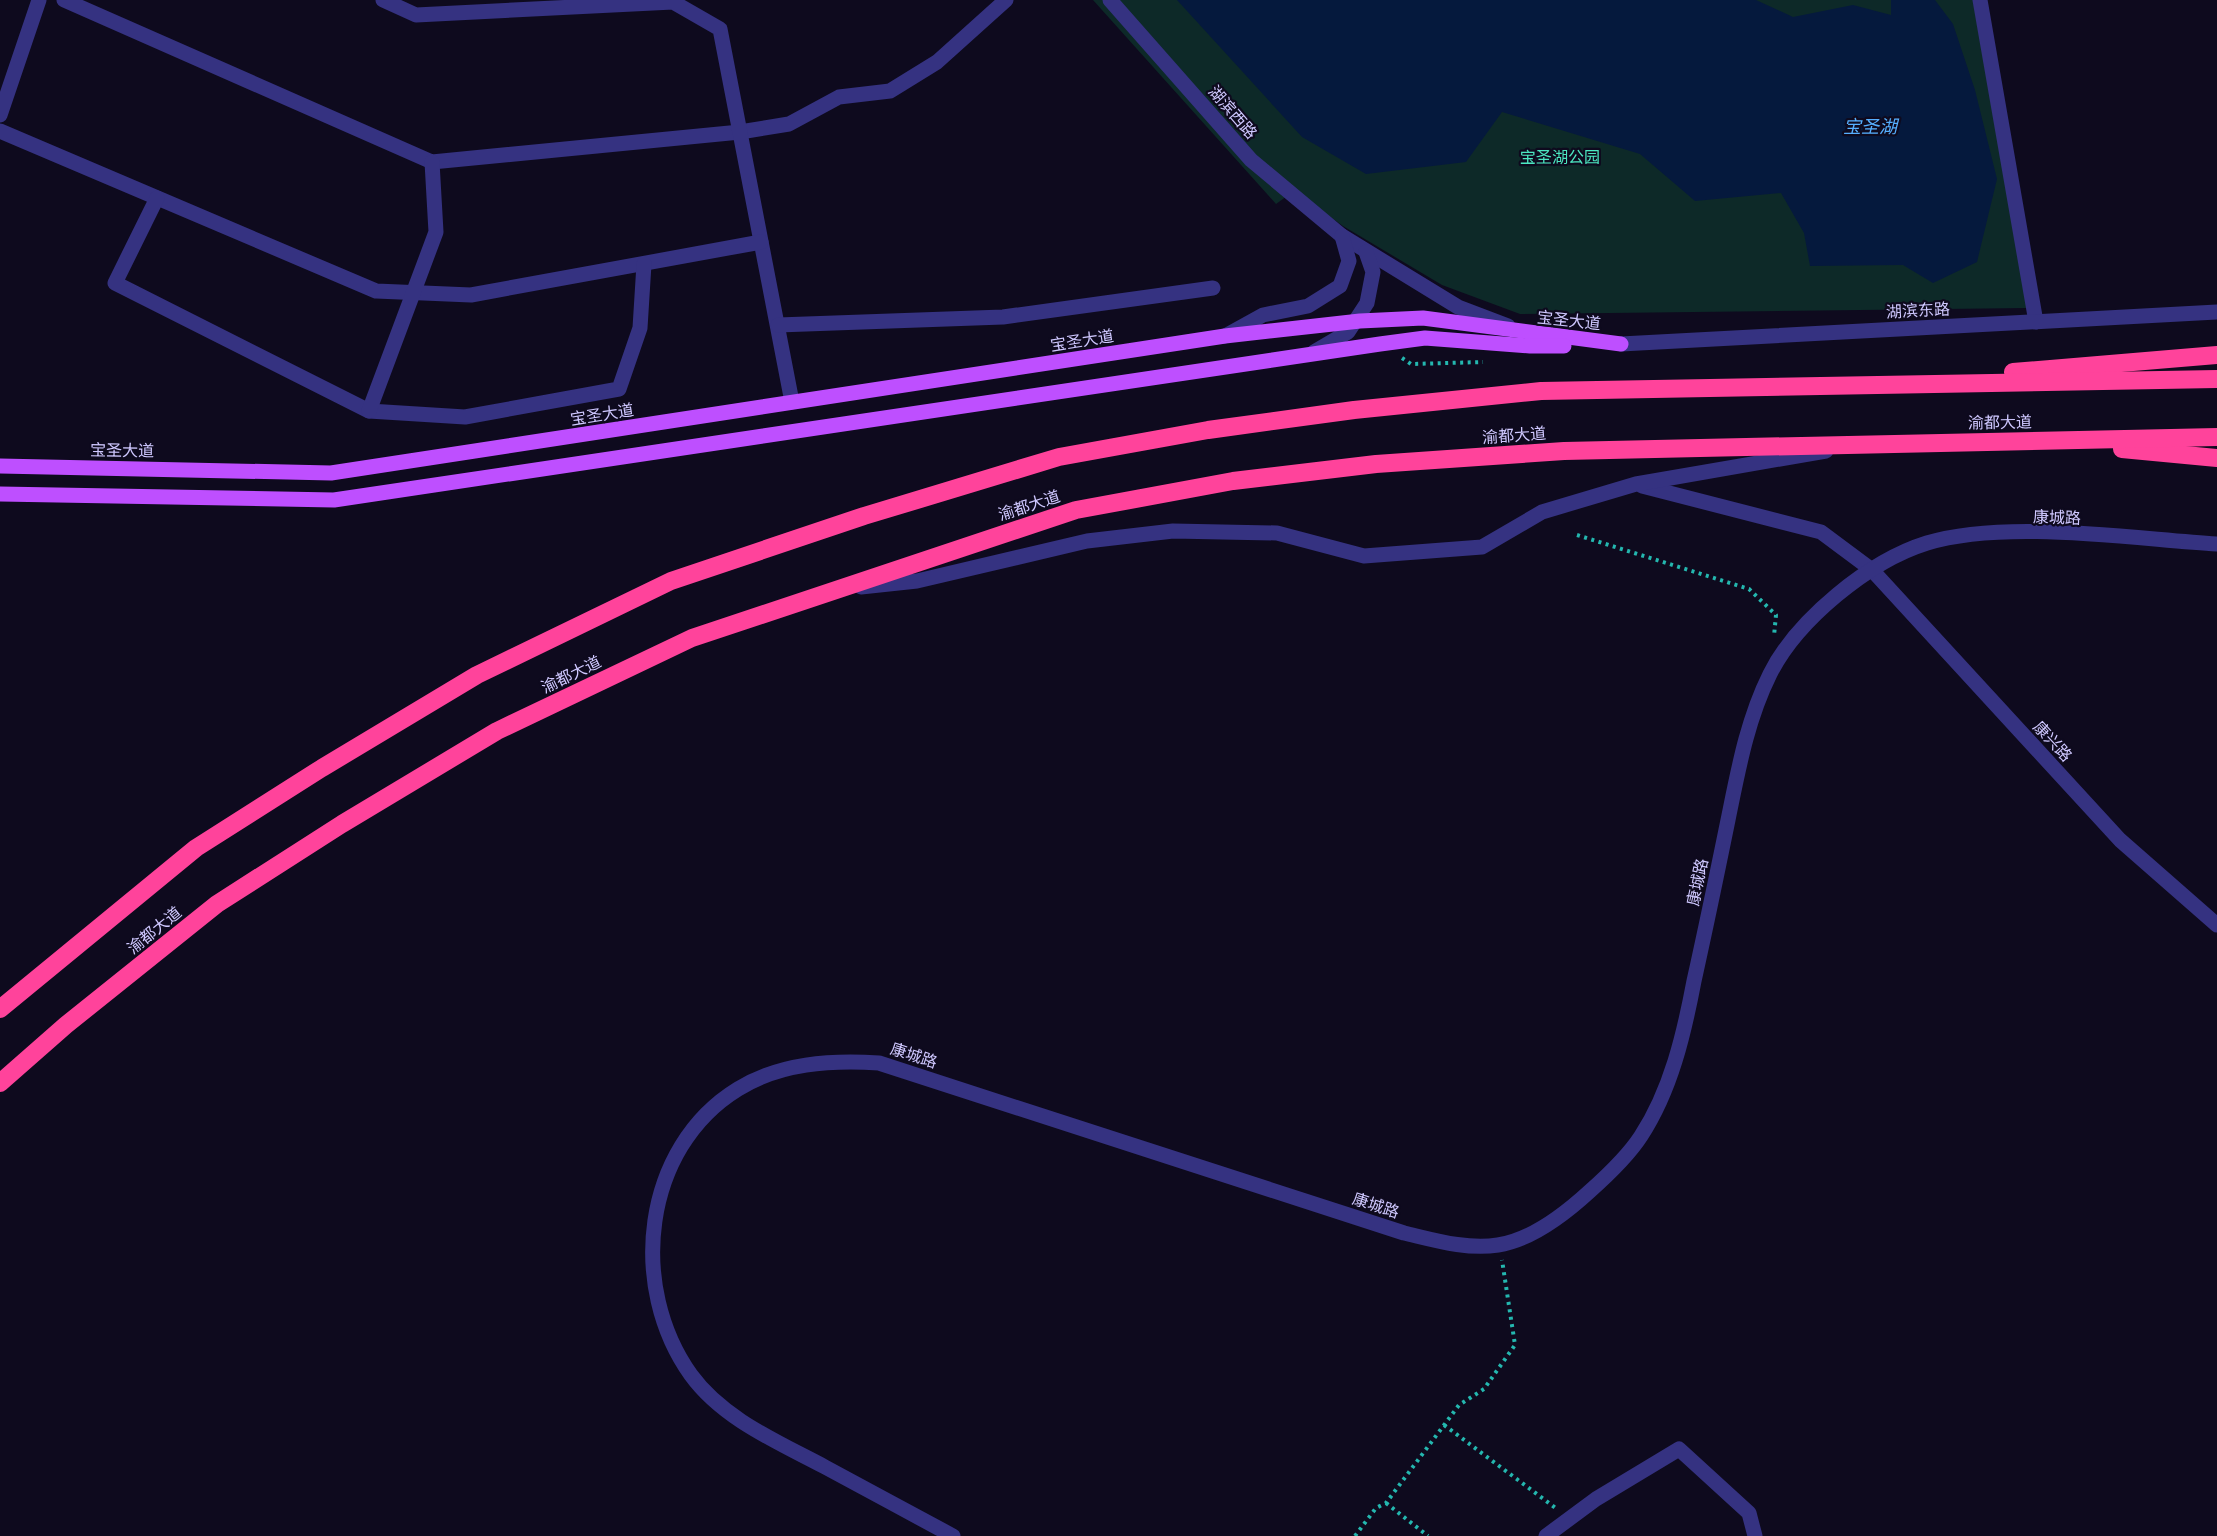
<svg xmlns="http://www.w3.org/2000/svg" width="2217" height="1536" font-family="'PT Sans Narrow','Noto Sans SC',sans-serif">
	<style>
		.green { fill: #0d2928 }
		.water { fill: #05193d }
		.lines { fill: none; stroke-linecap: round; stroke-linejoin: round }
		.path { stroke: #24b7af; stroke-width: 4; stroke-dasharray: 3 4.5; stroke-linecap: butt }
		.minor { stroke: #353281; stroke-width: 15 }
		.major { stroke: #be4fff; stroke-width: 15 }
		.highway { stroke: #ff439b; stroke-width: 18 }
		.labels { text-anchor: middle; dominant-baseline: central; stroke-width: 4.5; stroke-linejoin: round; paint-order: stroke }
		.street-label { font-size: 16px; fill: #cfc8ff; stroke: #0e0a1e }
		.park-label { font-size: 16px; fill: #4ce7c1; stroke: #0e0a1e }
		.water-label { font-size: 18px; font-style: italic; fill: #56afff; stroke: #0e0a1e }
	</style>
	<rect width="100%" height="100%" fill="#0e0a1e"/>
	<!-- green -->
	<path class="green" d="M1093,0H1973L2027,308L1520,314L1442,285L1343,226L1294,191L1276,204Z"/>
	<!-- water -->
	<path class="water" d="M1177,0H1756L1793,17L1853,5L1891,15V0H1935L1953,24L1975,90L1997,179L1977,262L1933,283L1903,265L1810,266L1804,233L1781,193L1695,201L1640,154L1502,112L1466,162L1366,174L1302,137Z"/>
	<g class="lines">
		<!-- path -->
		<g class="path">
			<path d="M1402,358L1411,364L1483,362"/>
			<path d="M1577,535L1749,589L1776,615L1774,636"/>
			<path d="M1444,1425L1557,1509"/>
			<path d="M1386,1503L1428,1536"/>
			<path d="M1355,1536L1376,1508L1386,1503L1459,1405L1484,1389L1515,1345L1502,1260"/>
		</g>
		<!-- minor -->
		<g class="minor">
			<path d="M64,0L432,162L740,132L789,124L839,97L890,91L937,62L1006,0"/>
			<path d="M383,0L416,15L673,2L720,29L792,402"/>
			<path d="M1110,0L1251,160L1342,236L1458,307L1508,326"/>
			<path d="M1980,0L2036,322"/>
			<path d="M0,115L39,0"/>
			<path d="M0,131L376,291L471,295L761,242"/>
			<path d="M157,198L115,283L369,411L465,417L619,389L640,328L644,264"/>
			<path d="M778,325L1003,317L1213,288"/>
			<path d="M1225,336L1263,315L1308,306L1340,286L1349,261L1342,236"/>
			<path d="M1621,344L2217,312"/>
			<path d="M1314,352L1348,332L1367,303L1373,272L1366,252"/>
			<path d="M369,411L436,232L432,162"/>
			<path d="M1642,486L1821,532L1872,570L2120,840L2217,925"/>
			<path d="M861,587L917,581L1087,541L1173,531L1277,533L1364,556L1482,547L1542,512L1636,484L1826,451"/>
			<path d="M953,1536C910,1513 868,1490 825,1467C778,1442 723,1419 691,1375C628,1287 642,1148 738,1089C780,1063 830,1060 879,1063L1404,1233C1434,1240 1467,1250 1498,1245C1532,1240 1565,1214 1590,1191C1608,1175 1628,1156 1641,1136C1671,1090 1684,1034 1694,981C1706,927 1717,874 1728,820C1738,771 1747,720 1770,674C1797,620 1869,561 1927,543C2006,519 2134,539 2217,544"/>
			<path d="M1546,1536L1596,1499L1679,1449L1749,1513L1755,1536"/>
		</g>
		<!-- major -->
		<g class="major">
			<path d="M0,466L331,473L1225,336L1360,321L1423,318L1621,344"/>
			<path d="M0,494L334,500L1380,344L1425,338L1530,346H1564"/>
		</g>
		<!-- highway -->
		<g class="highway">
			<path d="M2013,372L2217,355"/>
			<path d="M2122,449L2217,458"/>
			<path d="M0,1009L196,848L322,768L477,675L671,581L864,516L1059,457L1208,430L1354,410L1541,391L2217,379"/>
			<path d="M0,1083L66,1025L217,904L342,824L497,731L692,638L1076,510L1233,481L1376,464L1564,451L2217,437"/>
		</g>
	</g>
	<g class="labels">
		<!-- street labels -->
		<g class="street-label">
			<text transform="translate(1233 112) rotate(49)">湖滨西路</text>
			<text transform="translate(1918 310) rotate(-3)">湖滨东路</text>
			<text transform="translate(1569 320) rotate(6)">宝圣大道</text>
			<text transform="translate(1082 340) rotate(-9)">宝圣大道</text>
			<text transform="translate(602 414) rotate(-9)">宝圣大道</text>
			<text transform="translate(2000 422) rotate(-1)">渝都大道</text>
			<text transform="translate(1514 435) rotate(-4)">渝都大道</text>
			<text transform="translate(122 450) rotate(1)">宝圣大道</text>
			<text transform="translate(1029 505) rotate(-18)">渝都大道</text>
			<text transform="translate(2057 517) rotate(2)">康城路</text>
			<text transform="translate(571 674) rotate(-26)">渝都大道</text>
			<text transform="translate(2053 741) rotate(47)">康兴路</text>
			<text transform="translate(1697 882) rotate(-78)">康城路</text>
			<text transform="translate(154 930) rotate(-39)">渝都大道</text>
			<text transform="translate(914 1055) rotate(18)">康城路</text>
			<text transform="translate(1376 1205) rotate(18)">康城路</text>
		</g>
		<!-- park labels -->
		<g class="park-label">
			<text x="1560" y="157">宝圣湖公园</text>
		</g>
		<!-- water labels -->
		<g class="water-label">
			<text x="1870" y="126">宝圣湖</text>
		</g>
	</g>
</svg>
